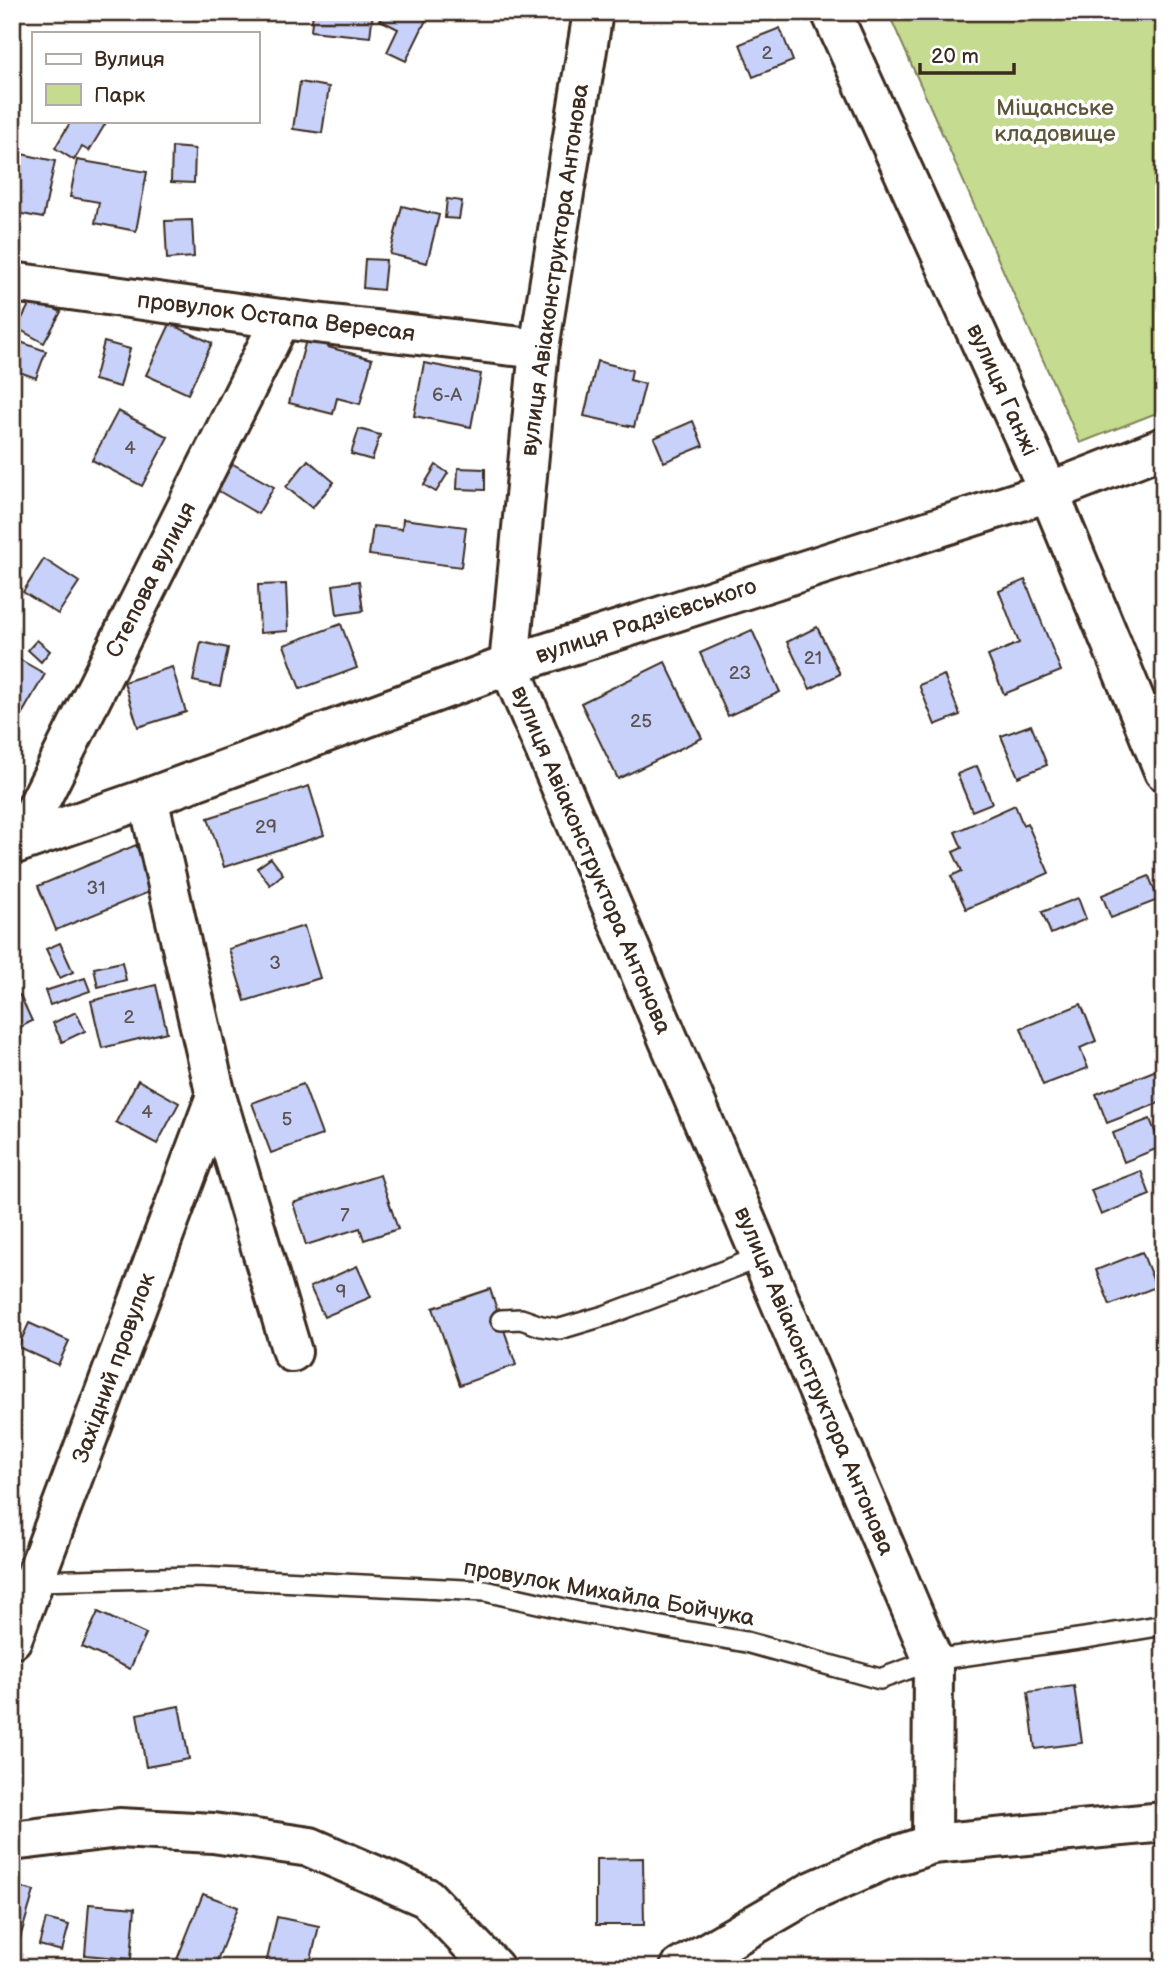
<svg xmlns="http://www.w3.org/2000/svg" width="1176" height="1980" font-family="'Balsamiq Sans',sans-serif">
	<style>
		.green { fill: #c4db90; stroke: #808257; stroke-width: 2 }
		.building { fill: #c8d1f9; stroke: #3b2a1e; stroke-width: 2 }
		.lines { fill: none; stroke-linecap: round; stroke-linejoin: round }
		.lane-casing { stroke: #3b2a1e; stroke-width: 24 }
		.street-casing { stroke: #3b2a1e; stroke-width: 44 }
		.lane { stroke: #fff; stroke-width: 19 }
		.street { stroke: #fff; stroke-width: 38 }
		.labels { text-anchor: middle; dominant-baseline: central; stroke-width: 7; stroke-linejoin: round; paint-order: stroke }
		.number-label { font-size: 19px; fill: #5e5455 }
		.park-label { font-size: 23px; fill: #5d563a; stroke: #fff }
		.street-label { font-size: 23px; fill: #3b2a1e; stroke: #fff }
	</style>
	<rect width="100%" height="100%" fill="#fff"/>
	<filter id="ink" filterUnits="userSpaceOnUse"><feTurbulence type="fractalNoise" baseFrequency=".0143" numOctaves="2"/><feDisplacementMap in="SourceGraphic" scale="14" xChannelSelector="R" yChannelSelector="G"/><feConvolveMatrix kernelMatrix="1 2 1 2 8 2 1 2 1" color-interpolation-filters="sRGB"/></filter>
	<g filter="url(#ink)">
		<!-- green -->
		<path class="green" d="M888,12H1164V410L1080,443Z"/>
		<!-- building -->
		<g class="building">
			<path d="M313,12H373L370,37L311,31Z"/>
			<path d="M383,12H430L406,61L387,52L398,29L380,20Z"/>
			<path d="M780,28L793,61L753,77L740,44Z"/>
			<path d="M300,82L329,87L322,133L293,129Z"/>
			<path d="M71,121H107L89,151L82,147L74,160L55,148Z"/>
			<path d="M172,147L195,149L194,183L171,182Z"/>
			<path d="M12,152L55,161L43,218L12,212Z"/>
			<path d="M77,160L147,172L136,231L95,223L99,202L70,197Z"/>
			<path d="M447,199L462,201L459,219L445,218Z"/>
			<path d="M402,206L439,215L427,263L390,254Z"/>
			<path d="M192,220L194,257L167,259L165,221Z"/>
			<path d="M365,259L386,260L383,290L363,288Z"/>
			<path d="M33,297L61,312L44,343L17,328Z"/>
			<path d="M170,324L212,343L188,394L146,375Z"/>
			<path d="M309,329L331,334L328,347L372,359L360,404L337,398L333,414L289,403Z"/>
			<path d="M12,339L46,351L36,378L14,370L12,374Z"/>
			<path d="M104,342L130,349L120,387L94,380Z"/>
			<path d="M597,361L632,370L630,380L645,384L634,427L584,416Z"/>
			<path d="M424,363L481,374L471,427L414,416Z"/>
			<path d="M118,411L168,437L142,486L92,460Z"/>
			<path d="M693,421L703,446L664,462L654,438Z"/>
			<path d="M359,429L380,435L372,460L351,454Z"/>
			<path d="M308,460L334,482L312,508L286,487Z"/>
			<path d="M233,464L274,487L258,514L217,490Z"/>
			<path d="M436,465L448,473L436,492L424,485Z"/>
			<path d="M458,468L485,469V490L457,489Z"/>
			<path d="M403,519L466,527L461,567L369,555L373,526L402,529Z"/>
			<path d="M44,559L79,582L58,614L23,592Z"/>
			<path d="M1025,580L1061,671L1004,694L988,656L1019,643L999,591Z"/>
			<path d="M359,581L363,611L337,615L333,585Z"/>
			<path d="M286,584L288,631L260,633L258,585Z"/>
			<path d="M341,624L357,668L300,689L284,645Z"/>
			<path d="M817,627L840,674L810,689L787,642Z"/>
			<path d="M752,630L780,692L728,716L700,653Z"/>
			<path d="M37,640L50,651L41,662L28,650Z"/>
			<path d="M201,642L228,648L220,687L193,681Z"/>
			<path d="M12,655L45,674L12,731Z"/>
			<path d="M665,662L702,738L618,779L581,703Z"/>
			<path d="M172,667L186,712L138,727L124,682Z"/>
			<path d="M944,675L960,715L935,725L919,685Z"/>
			<path d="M1031,725L1047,765L1018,777L1001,736Z"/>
			<path d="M977,766L992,803L972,811L957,774Z"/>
			<path d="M309,786L324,835L224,867L208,818Z"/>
			<path d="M1015,805L1023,825L1027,823L1049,873L966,909L951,876L962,871L953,852L962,848L955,832Z"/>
			<path d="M136,845L154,890L56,930L38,886Z"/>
			<path d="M271,858L283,874L270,885L257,868Z"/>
			<path d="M1149,876L1158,900L1111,918L1102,895Z"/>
			<path d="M1078,898L1086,919L1051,934L1042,912Z"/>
			<path d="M304,926L320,978L245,1001L229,949Z"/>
			<path d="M60,943L73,972L60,978L46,949Z"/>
			<path d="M122,962L126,980L98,987L94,968Z"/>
			<path d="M85,978L90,991L50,1005L45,991Z"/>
			<path d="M156,985L167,1032L102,1048L91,1001Z"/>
			<path d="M20,995L32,1021L15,1030L12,1024V999Z"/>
			<path d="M1081,1004L1096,1041L1080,1048L1088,1068L1043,1085L1021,1028Z"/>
			<path d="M76,1012L85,1031L62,1042L53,1023Z"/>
			<path d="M1164,1067V1101L1107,1123L1096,1094Z"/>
			<path d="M138,1080L179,1103L157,1144L116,1122Z"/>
			<path d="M303,1084L322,1135L271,1153L252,1103Z"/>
			<path d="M1150,1119L1161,1147L1124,1162L1113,1133Z"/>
			<path d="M1141,1171L1150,1195L1101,1215L1091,1190Z"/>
			<path d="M380,1175L398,1229L364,1240L360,1228L306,1245L293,1203Z"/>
			<path d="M1142,1252L1156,1287L1110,1305L1096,1270Z"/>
			<path d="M357,1266L371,1297L324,1317L310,1287Z"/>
			<path d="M490,1289L516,1365L460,1385L433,1308Z"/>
			<path d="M29,1323L69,1341L58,1365L18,1347Z"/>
			<path d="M98,1612L146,1634L130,1669L82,1647Z"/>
			<path d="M1074,1686L1082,1743L1035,1749L1028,1692Z"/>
			<path d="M179,1706L189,1759L146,1767L137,1714Z"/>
			<path d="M643,1858L644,1925H596V1859Z"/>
			<path d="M12,1885L34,1891L12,1965Z"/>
			<path d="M203,1894L238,1907L214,1968H192L176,1962Z"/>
			<path d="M89,1904L135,1908L131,1959L85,1955Z"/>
			<path d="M277,1917L319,1926L309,1968H265Z"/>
			<path d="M46,1919L69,1925L62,1951L39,1945Z"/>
		</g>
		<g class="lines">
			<defs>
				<g id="lane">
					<path d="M501,1320L521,1319L541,1326L560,1329L607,1315L761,1257"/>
					<path d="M35,1581L197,1577L485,1591L578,1612L746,1642L880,1679L933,1660L1085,1638L1164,1625"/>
				</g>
				<g id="street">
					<path d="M593,12L539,349L509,665L933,1660L932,1844"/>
					<path d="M831,12L1049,492L1164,771"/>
					<path d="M12,282L281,319L539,349"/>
					<path d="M148,798L216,1096L292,1352"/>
					<path d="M20,841L281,319"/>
					<path d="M12,845L148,798L509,665L1049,492L1164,447"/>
					<path d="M12,1639L216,1096"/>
					<path d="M12,1841L119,1828L213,1833L310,1847L427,1898L494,1968"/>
					<path d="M680,1968L811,1892L886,1859L932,1844L1164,1822"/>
				</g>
			</defs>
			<!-- lane casing -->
			<use href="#lane" class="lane-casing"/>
			<!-- street casing -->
			<use href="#street" class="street-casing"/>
			<!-- lane -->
			<use href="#lane" class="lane"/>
			<!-- street -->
			<use href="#street" class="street"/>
		</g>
	</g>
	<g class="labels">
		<!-- number labels -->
		<g class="number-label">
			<text x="767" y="53">2</text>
			<text x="447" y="395">6-А</text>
			<text x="130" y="448">4</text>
			<text x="813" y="658">21</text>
			<text x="740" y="673">23</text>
			<text x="641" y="721">25</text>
			<text x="266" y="827">29</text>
			<text x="96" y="888">31</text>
			<text x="275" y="963">3</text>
			<text x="129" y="1017">2</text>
			<text x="147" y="1112">4</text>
			<text x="287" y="1119">5</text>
			<text x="345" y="1215">7</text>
			<text x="341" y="1292">9</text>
		</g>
		<!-- park labels -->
		<g class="park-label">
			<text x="1055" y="108">Міщанське<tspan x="1055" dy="26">кладовище</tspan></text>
		</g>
		<!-- street labels -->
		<g class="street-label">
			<text transform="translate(555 270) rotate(-82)">вулиця Авіаконструктора Антонова</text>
			<text transform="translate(276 317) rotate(7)">провулок Остапа Вересая</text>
			<text transform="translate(1002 390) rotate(66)">вулиця Ганжі</text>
			<text transform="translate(151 580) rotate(-63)">Степова вулиця</text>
			<text transform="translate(646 621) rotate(-18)">вулиця Радзієвського</text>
			<text transform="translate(591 860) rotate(67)">вулиця Авіаконструктора Антонова</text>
			<text transform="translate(114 1368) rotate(-70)">Західний провулок</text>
			<text transform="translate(814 1381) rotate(67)">вулиця Авіаконструктора Антонова</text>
			<text transform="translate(609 1593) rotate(10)">провулок Михайла Бойчука</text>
		</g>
	</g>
	<!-- margin -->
	<rect width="1176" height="1980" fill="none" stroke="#fff" stroke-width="42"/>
	<rect x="21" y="21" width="1134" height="1938" fill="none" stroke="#3b2a1e" stroke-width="2.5" filter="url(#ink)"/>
	<!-- legend -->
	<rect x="32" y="32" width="228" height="91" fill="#ffffff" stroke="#b1aaa5" stroke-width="2"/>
	<rect x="46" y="54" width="35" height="10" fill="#ffffff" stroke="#b1aaa5" stroke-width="2"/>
	<text x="94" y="66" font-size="21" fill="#3b2a1e">Вулиця</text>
	<rect x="46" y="84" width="35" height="21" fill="#c4db90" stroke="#b1aaa5" stroke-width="2"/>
	<text x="94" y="102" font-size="21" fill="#3b2a1e">Парк</text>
	<!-- scale -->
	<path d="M920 63v10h94v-10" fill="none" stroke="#3b2a1e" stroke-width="3.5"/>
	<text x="931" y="63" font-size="21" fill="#3b2a1e" stroke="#ffffff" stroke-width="5" paint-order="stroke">20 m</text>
</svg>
